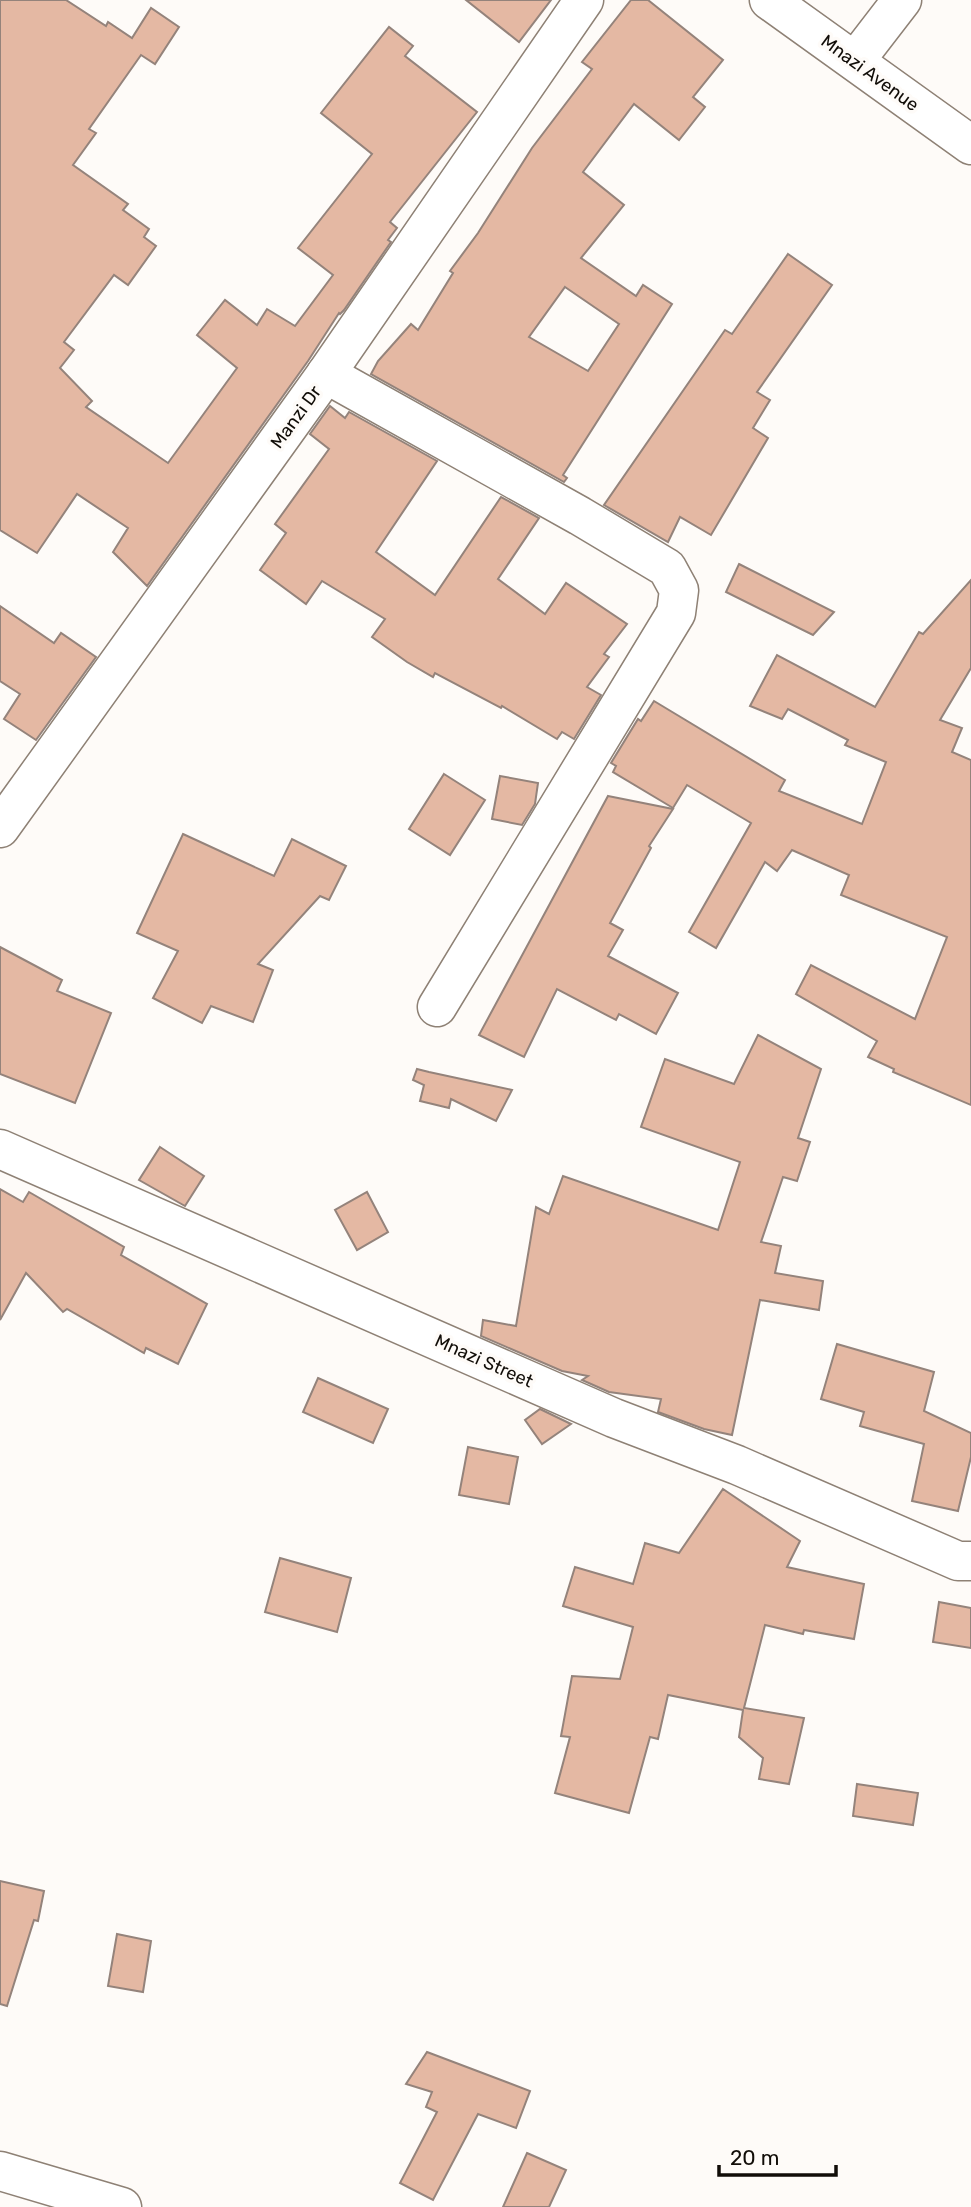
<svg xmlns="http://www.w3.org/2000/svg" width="971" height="2207" font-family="Rubik,sans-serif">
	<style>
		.building { fill: #e4b8a3; stroke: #94837b; stroke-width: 2; fill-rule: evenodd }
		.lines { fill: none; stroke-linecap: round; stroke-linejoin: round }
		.minor-casing { stroke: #8e8175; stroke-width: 41 }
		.minor { stroke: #fff; stroke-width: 38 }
		.labels { text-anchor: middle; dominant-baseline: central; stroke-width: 7; stroke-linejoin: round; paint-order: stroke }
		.street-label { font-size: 18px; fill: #110d08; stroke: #fefbf8 }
	</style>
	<rect width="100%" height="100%" fill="#fefbf8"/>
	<!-- building -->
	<g class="building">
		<path d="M0,0H66L106,26L108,22L132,38L151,8L179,27L155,64L141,55L89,129L96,133L73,165L128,204L123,210L149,229L144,237L156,246L128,285L114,275L64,342L74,350L60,368L92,401L86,407L168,463L237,368L197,335L225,300L257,325L267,309L295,326L333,275L298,248L372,154L321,113L389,27L413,46L405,56L477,112L390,222L397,228L388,240L391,242L344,310L340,314L339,313L308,361L147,586L113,552L128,528L77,494L37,553L0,530Z"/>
		<path d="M466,0H551L519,42Z"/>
		<path d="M631,0H648L723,60L693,97L705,107L679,140L634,104L583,172L624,205L581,258L636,296L643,285L672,304L563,475L567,478L564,482L371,374L378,361L411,324L418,330L453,273L450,271L478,233L532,148L592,69L582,62ZM565,287L619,324L588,371L529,337Z"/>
		<path d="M788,254L832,285L757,392L770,400L753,428L768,438L711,535L680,517L668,542L604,505L725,330L732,334Z"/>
		<path d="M330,406L345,418L349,412L437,461L376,552L435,595L501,497L539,518L498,579L545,614L566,583L627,624L604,654L609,657L587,687L601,695L574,739L562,732L557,739L502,706L501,708L435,673L433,677L407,662L372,637L385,619L322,581L306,604L260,570L286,533L275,524L329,449L310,434Z"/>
		<path d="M739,564L834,612L813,635L726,592Z"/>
		<path d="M971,580V668L940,720L962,728L952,752L971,760V1105L893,1072L894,1069L868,1057L877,1041L796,994L811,965L915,1019L947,937L841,895L849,875L792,850L777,871L765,862L716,948L689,932L751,823L687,785L673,808L613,772L616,766L611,763L638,719L641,721L654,701L785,780L779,791L862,824L886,762L845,745L848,740L788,709L782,719L750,706L777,655L875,707L919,632L923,634Z"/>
		<path d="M0,606L54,643L61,633L96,657L36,740L4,719L20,694L0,681Z"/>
		<path d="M444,774L485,800L450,855L409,829Z"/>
		<path d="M500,776L538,783L535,804L522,825L492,819Z"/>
		<path d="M608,796L673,809L649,846L651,848L610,923L623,930L608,956L678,993L656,1034L619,1014L616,1020L557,989L524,1057L479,1035Z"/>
		<path d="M183,834L274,876L292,839L346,866L329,900L320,896L258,964L273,970L253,1022L211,1006L202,1023L153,998L178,951L137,933Z"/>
		<path d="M0,947L62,980L57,991L111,1013L75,1103L0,1074Z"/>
		<path d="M758,1035L821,1069L798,1138L810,1142L797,1181L783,1177L761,1242L781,1246L775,1273L823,1281L819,1310L760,1300L732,1435L704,1429L658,1412L661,1399L609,1392L582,1380L588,1376L562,1371L481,1336L483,1320L516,1326L536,1207L549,1214L563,1176L718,1230L740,1162L641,1127L665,1059L734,1084Z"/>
		<path d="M417,1069L429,1072L512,1090L496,1121L451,1099L449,1108L420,1101L424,1085L413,1080Z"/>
		<path d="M160,1147L204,1176L185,1206L139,1180Z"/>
		<path d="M0,1189L23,1202L29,1192L124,1247L121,1255L207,1304L178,1364L146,1348L144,1353L67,1309L63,1312L26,1273L0,1320Z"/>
		<path d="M367,1192L388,1232L357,1250L335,1210Z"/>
		<path d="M837,1344L934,1372L924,1411L971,1433V1457L958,1511L912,1501L924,1444L860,1426L864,1412L821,1399Z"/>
		<path d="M318,1378L388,1409L373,1443L303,1412Z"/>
		<path d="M540,1409L571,1424L542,1444L525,1420Z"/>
		<path d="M468,1447L518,1457L509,1504L459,1495Z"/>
		<path d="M723,1489L800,1541L787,1567L864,1584L854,1639L804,1630L803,1634L765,1625L744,1708L804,1718L789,1784L759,1779L763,1758L739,1737L743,1710L668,1695L658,1739L650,1737L629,1813L555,1793L570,1737L561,1736L572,1676L620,1679L633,1627L563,1606L575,1567L633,1584L645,1543L679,1553Z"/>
		<path d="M280,1558L351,1578L337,1632L265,1612Z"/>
		<path d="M939,1602L971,1608V1648L933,1642Z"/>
		<path d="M857,1784L918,1793L913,1825L853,1816Z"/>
		<path d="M0,1881L44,1891L38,1921L34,1920L7,2006L0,2004Z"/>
		<path d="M117,1934L151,1941L143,1992L108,1986Z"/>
		<path d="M427,2052L530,2091L516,2128L478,2114L433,2200L400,2183L437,2112L426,2107L432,2092L406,2084Z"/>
		<path d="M527,2153L566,2170L549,2207H503Z"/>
	</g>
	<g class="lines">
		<defs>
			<g id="minor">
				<path d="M769,0L971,145"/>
				<path d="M855,61L902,0"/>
				<path d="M326,374L580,516L667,568L679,590L676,613L437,1007"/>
				<path d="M0,828L326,374L584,0"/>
				<path d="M0,1149L614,1418L737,1465L958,1561H971"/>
				<path d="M0,2171L122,2207"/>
			</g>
		</defs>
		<!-- minor casing -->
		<use href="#minor" class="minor-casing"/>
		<!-- minor -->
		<use href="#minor" class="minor"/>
	</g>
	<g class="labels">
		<!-- street labels -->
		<g class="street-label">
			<text transform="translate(870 73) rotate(36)">Mnazi Avenue</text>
			<text transform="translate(296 417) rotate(-54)">Manzi Dr</text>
			<text transform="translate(484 1361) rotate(24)">Mnazi Street</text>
		</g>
	</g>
	<!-- scale -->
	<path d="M719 2165v10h117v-10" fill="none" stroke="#110d08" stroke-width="3.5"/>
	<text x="730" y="2165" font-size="21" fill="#110d08" stroke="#fefbf8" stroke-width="5" paint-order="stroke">20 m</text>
</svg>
